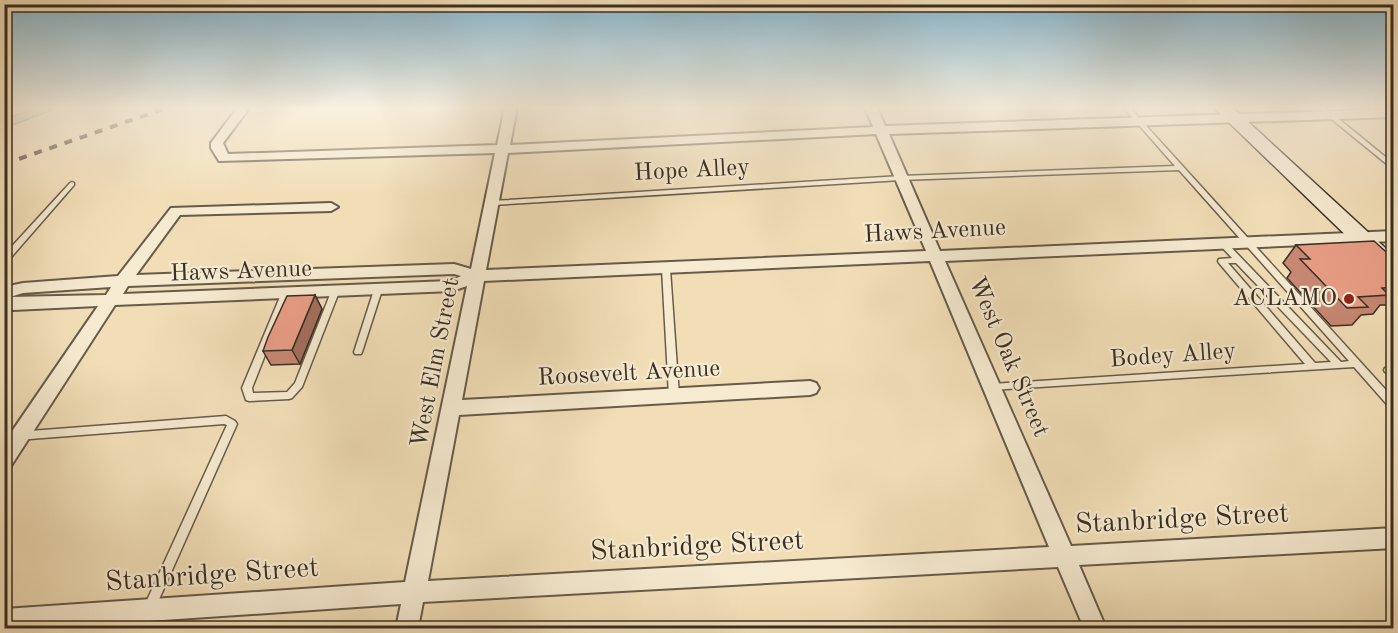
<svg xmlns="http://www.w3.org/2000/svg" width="1398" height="633" font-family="'Old Standard TT',serif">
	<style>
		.water { fill: #9bbdaa; stroke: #748475; stroke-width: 1.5 }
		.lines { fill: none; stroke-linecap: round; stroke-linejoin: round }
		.lane-casing { stroke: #675b4a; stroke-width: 3 }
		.street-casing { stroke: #675b4a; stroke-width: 4 }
		.secondary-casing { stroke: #392f25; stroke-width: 3 }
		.lane { fill: #f6ead0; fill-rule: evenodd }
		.street { fill: #f6ead0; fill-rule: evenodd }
		.secondary { fill: #f6ead0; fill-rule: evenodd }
		.rail { stroke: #392f25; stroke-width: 4; stroke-dasharray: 8 8; stroke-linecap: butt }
		.wall { fill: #c78772; stroke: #392f25; stroke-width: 1.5 }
		.shaded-wall { fill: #a26e5c; stroke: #392f25; stroke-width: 1.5 }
		.building { fill: #e79d84; stroke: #392f25; stroke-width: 1.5 }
		.poi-dot { fill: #8f2418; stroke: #f6ead0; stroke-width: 2 }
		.labels { text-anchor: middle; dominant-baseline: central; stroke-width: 4.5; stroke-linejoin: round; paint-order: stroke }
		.street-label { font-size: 24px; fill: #392f25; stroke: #f6ead0 }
		.poi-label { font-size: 24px; fill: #392f25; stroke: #f6ead0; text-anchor: end }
		.near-street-label { font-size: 28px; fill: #392f25; stroke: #f6ead0 }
	</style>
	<rect width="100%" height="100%" fill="#f1deb7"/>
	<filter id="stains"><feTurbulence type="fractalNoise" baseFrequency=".00333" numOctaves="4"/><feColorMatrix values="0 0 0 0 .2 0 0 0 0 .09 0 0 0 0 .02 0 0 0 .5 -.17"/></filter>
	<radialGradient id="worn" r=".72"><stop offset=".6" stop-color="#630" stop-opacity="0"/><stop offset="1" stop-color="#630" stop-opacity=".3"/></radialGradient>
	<!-- water -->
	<path class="water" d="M38,107H60L5,128V119Z"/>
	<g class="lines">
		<defs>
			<g id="lane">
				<path d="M1123,107H1129L1394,399V409H1391L1354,367L992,390L989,389L988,387L989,385L992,384L1305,364L1219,263L1218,261L1219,259L1232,258L1219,244L1223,242H1226L1341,362L1349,361L1179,170L901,180L492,205L488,203L492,201L901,176L1175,166ZM1228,263H1236L1331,362L1315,363Z"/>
				<path d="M1317,107H1324L1394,164V170Z"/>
				<path d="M72,182L74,183V185L7,262H4V255L70,183Z"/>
				<path d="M666,266L670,269L679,396L677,399L674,400L671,399L669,396L662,269Z"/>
				<path d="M378,287L382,290L362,352L361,354H355L354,352L374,290Z"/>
				<path d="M335,289L339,292L302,387L292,398L289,399L249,401L246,400L242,388L282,292L285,291L289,294L252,388L253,393L287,392L295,383L331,292Z"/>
				<path d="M1394,366V372H1385L1384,370L1385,368Z"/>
				<path d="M226,416L235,421L237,424L153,613L149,615L145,613L143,609L227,425L224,424L4,441V433Z"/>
			</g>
			<path id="street" d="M238,107H250L223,143L228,154L497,145L505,107H517L510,145L873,127L865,107H877L885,126L1394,109V117L889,134L940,251L1394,231V241L945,261L1071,546L1394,528V548L1079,565L1106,628H1084L1058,567L423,602L418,628H396L401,604L44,628H4V609L405,582L467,286L452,291L115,305L11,466L4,468V443L98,306L13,310L4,307V287L23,283L118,276L171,208L331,203L338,207L331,211L180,215L136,275L454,264L471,269L495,153L219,161L211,148V143ZM876,134L926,251L486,270L508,153ZM930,261L1049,547L428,581L459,415L810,395L816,393L819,388L816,383L810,381L462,400L484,281ZM454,274L461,276L450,281L123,294L128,286ZM111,287L106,295L10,297L23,293Z"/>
			<path id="secondary" d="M1213,107H1232L1394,256V276L1386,274Z"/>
		</defs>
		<!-- lane casing -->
		<use href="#lane" class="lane-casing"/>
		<!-- street casing -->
		<use href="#street" class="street-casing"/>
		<!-- secondary casing -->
		<use href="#secondary" class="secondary-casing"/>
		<!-- lane -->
		<use href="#lane" class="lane"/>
		<!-- street -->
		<use href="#street" class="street"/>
		<!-- secondary -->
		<use href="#secondary" class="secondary"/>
		<!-- rail -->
		<path class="rail" d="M4,164L169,107"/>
	</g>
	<!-- wall -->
	<g class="wall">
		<path d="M1296,245L1394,287V305H1380L1373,314L1361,315L1352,325L1331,326L1287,278L1291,272L1283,263Z"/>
		<path d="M315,295L322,309L300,364L271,365L263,351Z"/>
	</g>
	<!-- shaded-wall -->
	<path class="shaded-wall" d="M315,295L322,309L300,364L292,350Z"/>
	<!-- building -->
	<g class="building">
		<path d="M1374,241L1394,259V287L1382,288L1389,295L1358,297L1368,307L1347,308L1300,259H1310L1296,245Z"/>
		<path d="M315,295L292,350L263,351L268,337L287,296Z"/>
	</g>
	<!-- sky -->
	<linearGradient id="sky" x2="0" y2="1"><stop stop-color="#89b8cf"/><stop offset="0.55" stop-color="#f9f0df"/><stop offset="1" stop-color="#f9f0df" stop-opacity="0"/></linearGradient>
	<rect width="1398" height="196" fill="url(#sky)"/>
	<!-- markers -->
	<circle class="poi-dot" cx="1349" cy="299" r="6"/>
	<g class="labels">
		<!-- street labels -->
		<g class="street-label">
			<text transform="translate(692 171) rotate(-3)">Hope Alley</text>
			<text transform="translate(935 232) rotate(-3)">Haws Avenue</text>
			<text transform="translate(241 272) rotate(-2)">Haws Avenue</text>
			<text transform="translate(1173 356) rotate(-4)">Bodey Alley</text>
			<text transform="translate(1008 357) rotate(67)">West Oak Street</text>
			<text transform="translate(436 363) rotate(-79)">West Elm Street</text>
			<text transform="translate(629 374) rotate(-3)">Roosevelt Avenue</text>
		</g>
		<!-- poi labels -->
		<g class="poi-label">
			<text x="1337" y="299">ACLAMO</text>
		</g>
		<!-- near-street labels -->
		<g class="near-street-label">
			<text transform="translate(1182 520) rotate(-3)">Stanbridge Street</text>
			<text transform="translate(697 547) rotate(-3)">Stanbridge Street</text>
			<text transform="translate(212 576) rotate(-4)">Stanbridge Street</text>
		</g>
	</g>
	<!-- margin -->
	<rect width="1398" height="633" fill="none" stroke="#f1deb7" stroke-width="24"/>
	<rect x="6" y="6" width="1386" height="621" fill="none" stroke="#392f25" stroke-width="3"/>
	<rect x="12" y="12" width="1374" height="609" fill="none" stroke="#392f25" stroke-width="1.5"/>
	<rect width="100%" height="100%" filter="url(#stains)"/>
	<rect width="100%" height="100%" fill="url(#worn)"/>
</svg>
